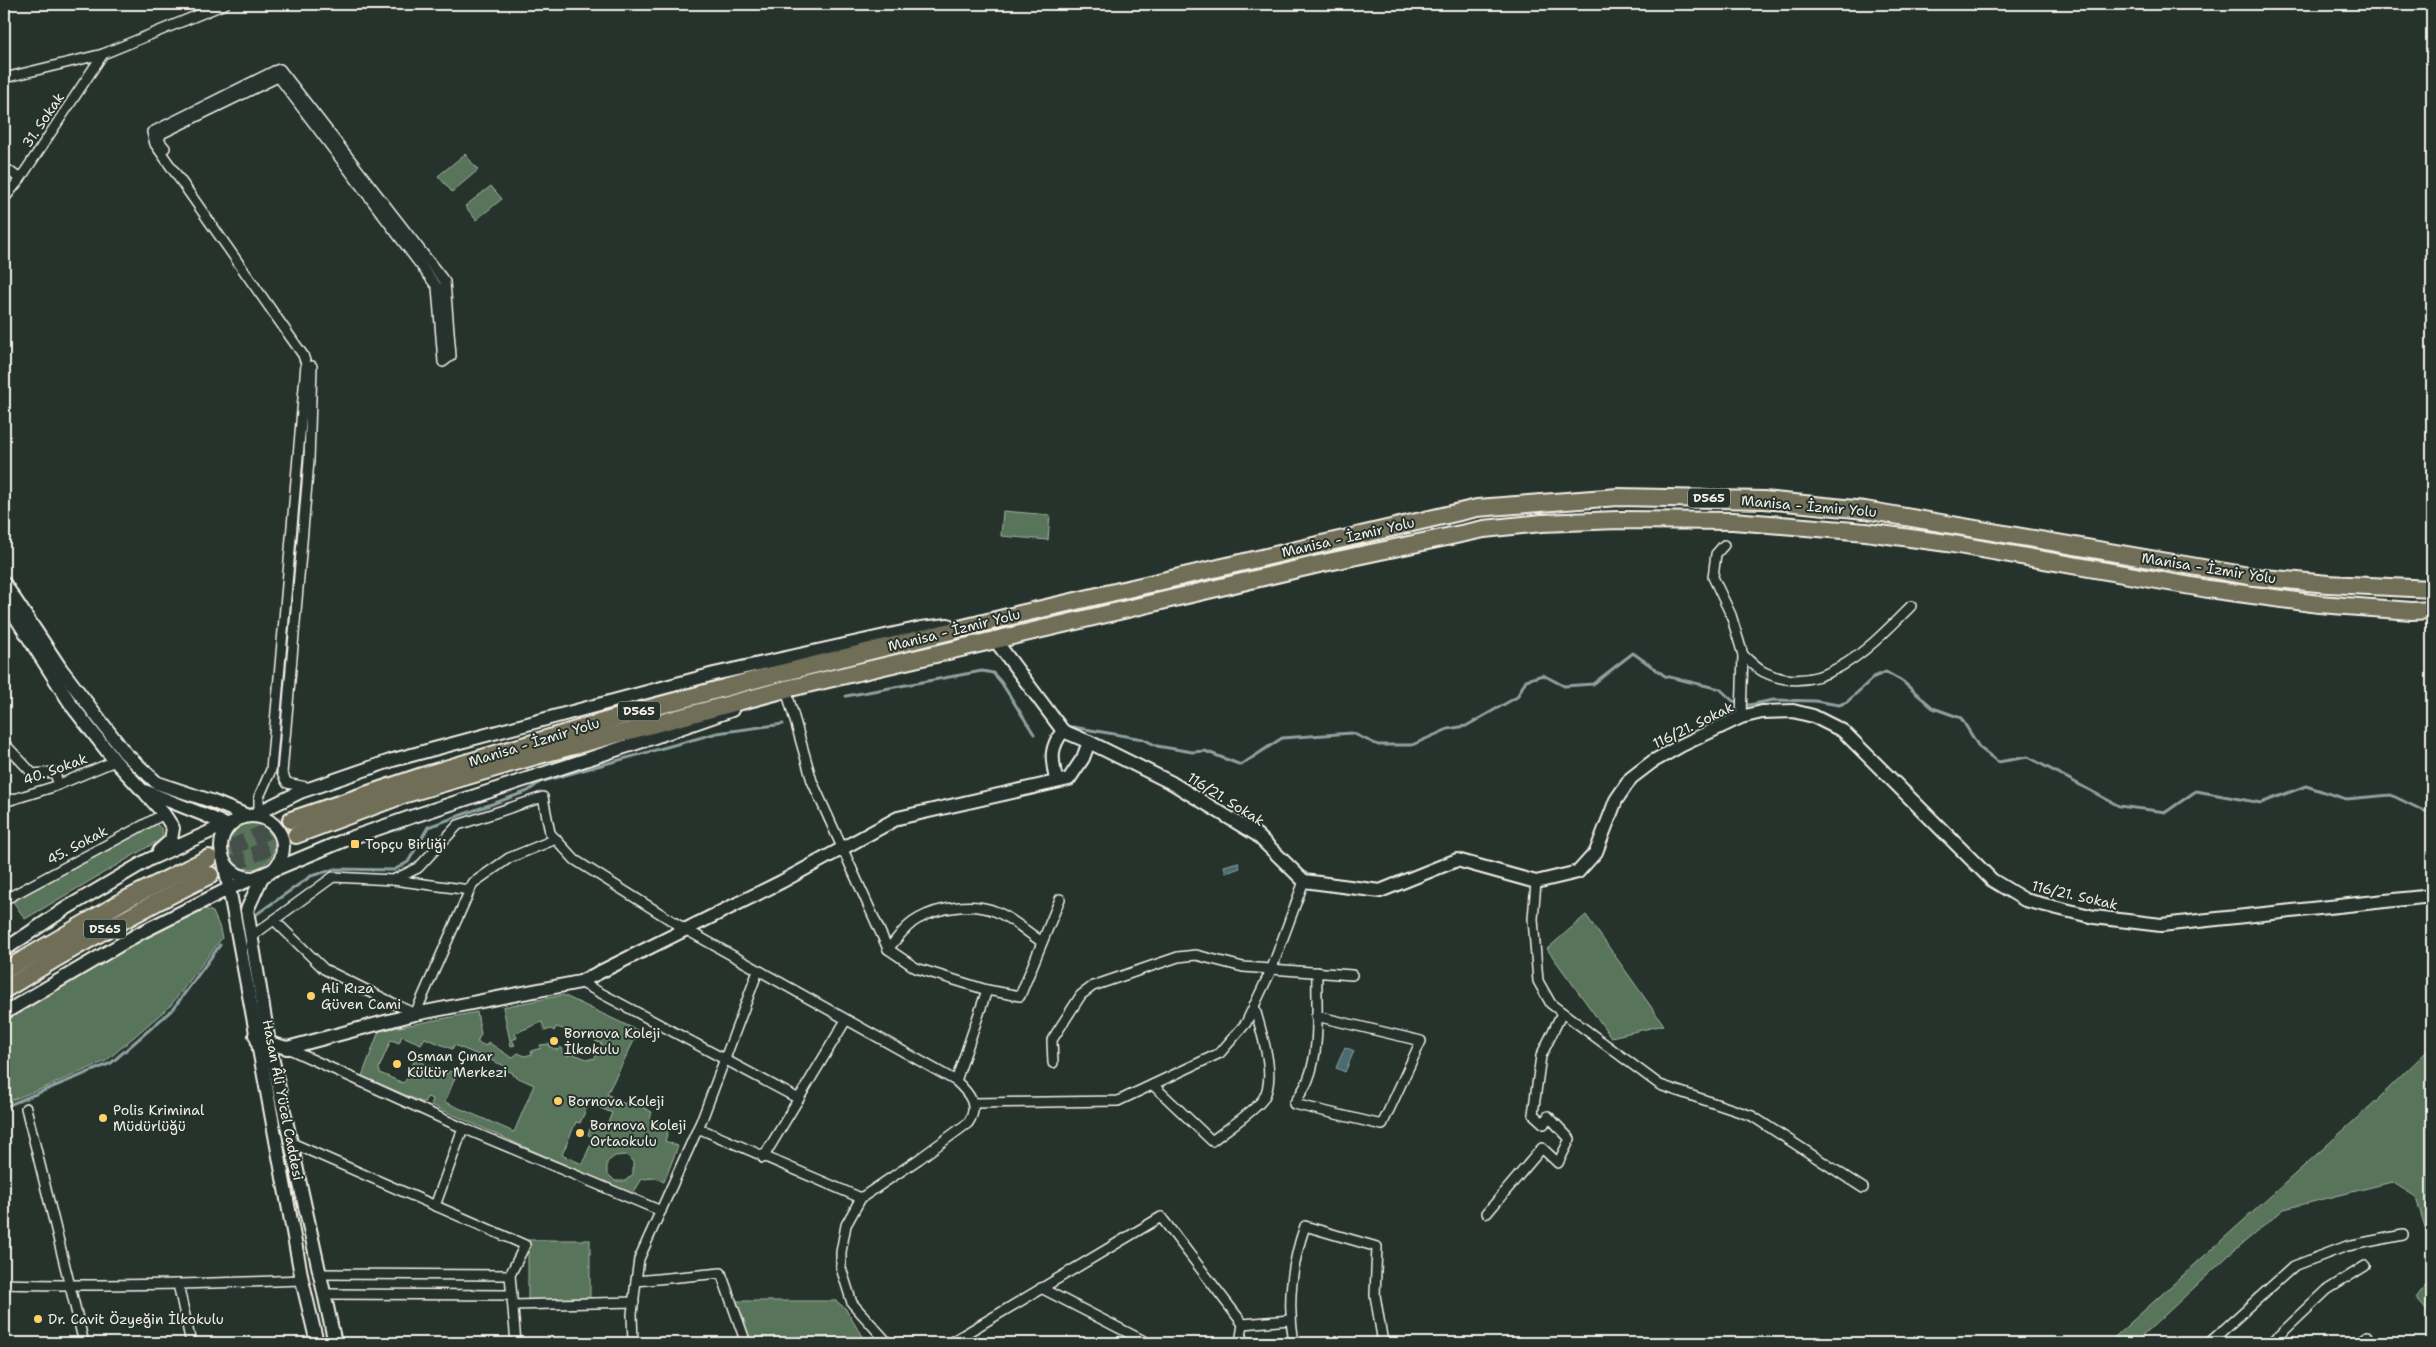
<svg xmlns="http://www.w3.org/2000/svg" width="2436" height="1347" font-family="'Shantell Sans',sans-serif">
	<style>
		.green { fill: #59745b; stroke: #a6b2a2; fill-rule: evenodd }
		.water { fill: #4a6c70; stroke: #8ea1a0 }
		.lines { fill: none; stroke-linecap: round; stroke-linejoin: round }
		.stream { stroke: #8ea1a0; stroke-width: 3 }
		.highway-tunnel { stroke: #455049; stroke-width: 16; stroke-dasharray: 16 8; stroke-linecap: butt }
		.street-casing { stroke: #f4f1e8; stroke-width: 12 }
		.secondary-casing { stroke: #f4f1e8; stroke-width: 16 }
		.highway-casing { stroke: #f4f1e8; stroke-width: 20 }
		.street { stroke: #26332d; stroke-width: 9 }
		.secondary { stroke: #26332d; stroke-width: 12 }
		.highway { stroke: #716e59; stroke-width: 16 }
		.poi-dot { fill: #ffd166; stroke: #26332d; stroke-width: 2 }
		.labels { text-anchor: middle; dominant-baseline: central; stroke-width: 4; stroke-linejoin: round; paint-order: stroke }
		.shield { fill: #26332d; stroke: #b6b8b0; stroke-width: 1 }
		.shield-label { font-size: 12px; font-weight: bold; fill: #f4f1e8 }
		.street-label { font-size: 14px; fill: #f4f1e8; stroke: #26332d }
		.poi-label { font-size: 14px; fill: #f4f1e8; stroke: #26332d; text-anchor: start }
	</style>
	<rect width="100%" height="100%" fill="#26332d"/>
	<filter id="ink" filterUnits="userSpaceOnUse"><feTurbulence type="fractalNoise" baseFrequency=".02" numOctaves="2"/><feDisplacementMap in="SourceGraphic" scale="10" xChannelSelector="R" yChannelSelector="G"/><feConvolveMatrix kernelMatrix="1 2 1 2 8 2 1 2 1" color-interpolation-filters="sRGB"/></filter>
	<g filter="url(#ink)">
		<!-- green -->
		<g class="green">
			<path d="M465,154L478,170L452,192L438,176Z"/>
			<path d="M491,186L502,199L476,220L465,206Z"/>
			<path d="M1003,511L1050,515L1048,540L1001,536Z"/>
			<circle cx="250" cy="844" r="25"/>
			<path d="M156,824L162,829L163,838L25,919L14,903L13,901Z"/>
			<path d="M203,908L213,912L219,926L222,938L171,1005L106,1061L46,1087L4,1103V1018L126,947Z"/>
			<path d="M1586,915L1664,1025L1611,1037L1547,949Z"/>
			<path d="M563,995L639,1031L607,1094L625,1104L628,1099L652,1112L650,1118L669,1128L665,1141L678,1146L664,1182L656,1178L642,1179L632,1195L431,1105L433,1099L427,1097L424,1103L362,1076L379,1031L477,1012L481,1034L477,1042L486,1046L488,1042L512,1058L518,1053L525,1056L532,1054L531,1051L541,1048L540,1045L550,1044V1047L558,1050L560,1047L563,1049L562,1053L569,1056L570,1053L590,1060L591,1058L594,1059L602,1044L595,1041V1038L556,1027L554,1031L551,1029L545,1031L542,1022L515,1033L517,1038L512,1040L515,1045L511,1046L503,1007ZM402,1036L421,1044L425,1038L452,1049L454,1045L505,1066L504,1069L513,1073L512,1075L534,1085L514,1132L445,1102L457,1073L449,1071L447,1074L415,1059L406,1080L403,1083L380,1073L379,1068L391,1040L399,1043ZM589,1103L612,1113L604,1131L591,1126L588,1135L594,1137L582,1164L562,1155L576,1122L580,1123ZM626,1155L633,1162V1174L625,1181H615L607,1173V1162L615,1156Z"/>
			<path d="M2432,1046V1263L2431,1247L2416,1197L2392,1182L2284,1209L2229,1255L2135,1343H2108L2378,1099Z"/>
			<rect x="528" y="1240" width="62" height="61"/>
			<path d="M2432,1276V1317L2416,1298Z"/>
			<path d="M732,1301H836L845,1308L866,1343H749Z"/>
		</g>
		<!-- water -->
		<g class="water">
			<path d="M1238,862L1240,868L1226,873L1224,866Z"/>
			<path d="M1345,1047L1354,1051L1345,1072L1336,1068Z"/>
		</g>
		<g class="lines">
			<!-- stream -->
			<g class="stream">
				<path d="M846,696L982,671L993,673L1001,682L1034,734"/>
				<path d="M1744,704L1749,705L1773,700L1815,701L1839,705L1847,702L1874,677L1886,672L1902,681L1933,708L1961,718L1979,747L1998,762L2028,757L2119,806L2166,812L2196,791L2261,803L2306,786L2346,799L2391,795L2424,811L2432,812"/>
				<path d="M1073,727L1143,739L1157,746L1192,752L1205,751L1241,765L1282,738L1352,733L1378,745H1412L1448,729L1466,726L1517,697L1526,680L1543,675L1564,686L1593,684L1633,653L1665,676L1720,689L1733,701L1738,702"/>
				<path d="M254,916L311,876L335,869L394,870L408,862L428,827L528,791L540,782L717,733L783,724"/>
				<path d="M4,1107L111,1063L173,1009L220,945"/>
			</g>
			<!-- highway-tunnel -->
			<g class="highway-tunnel">
				<path d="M209,858L291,820"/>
				<path d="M210,875L296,835"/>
			</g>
			<defs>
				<g id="street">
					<path d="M4,78L103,54L225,4"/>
					<path d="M165,148L159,141L161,134L278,77"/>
					<path d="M4,167L20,179"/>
					<path d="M4,199L20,179L103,54"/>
					<path d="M1724,545L1716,554L1713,577L1731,615L1743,655L1741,717"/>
					<path d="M1743,655C1750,661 1757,669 1764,672C1822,701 1874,643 1911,606"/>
					<path d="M786,689L812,781L888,949L916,968L987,990L956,1081"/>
					<path d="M4,743L33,774L54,772L59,784"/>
					<path d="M311,788L287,783L282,773L309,461L312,366"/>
					<path d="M4,802L53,787L115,761"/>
					<path d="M259,812V797L271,770L306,364L303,355L155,144L152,132L274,71L280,69L445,282L451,356L443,362L437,287L274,71"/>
					<path d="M393,880L470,890"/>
					<path d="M1536,882L1533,919L1538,981L1551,1004L1660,1085L1752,1116L1863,1188"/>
					<path d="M4,900L164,814"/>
					<path d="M274,920L324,969L415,1014L473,883L509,858L556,839"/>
					<path d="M252,936L333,877L393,880L418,868L458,825L543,797L550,833L575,860L685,929L956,1081C969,1093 980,1106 968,1123L919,1159L861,1198L846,1225L841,1252V1268L852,1303L888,1343"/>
					<path d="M888,949C897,939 906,925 918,919C939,907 974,902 997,912C1013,919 1027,932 1042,942"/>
					<path d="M580,982L799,1099"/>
					<path d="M987,990L1020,996L1060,899"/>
					<path d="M1316,1016L1421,1041L1382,1125L1294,1104C1299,1096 1305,1088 1308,1080C1321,1047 1316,1007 1317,972"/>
					<path d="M287,1048L463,1128L661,1211"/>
					<path d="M1053,1063L1052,1040L1081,995L1093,986L1178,957L1196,955L1243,967L1352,975"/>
					<path d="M1153,1085L1212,1141C1225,1130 1255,1111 1263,1099C1278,1077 1260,1029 1254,1005"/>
					<path d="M974,1103L1118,1101L1220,1053L1246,1023L1272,968L1304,881"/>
					<path d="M26,1108L84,1343"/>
					<path d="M698,1128L861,1198"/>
					<path d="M292,1143L525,1245L510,1275L516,1343"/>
					<path d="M763,1158L846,1020"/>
					<path d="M435,1206L463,1128"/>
					<path d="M1487,1213L1542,1148L1558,1163L1570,1139L1548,1116L1544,1124L1533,1114L1541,1056L1562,1013"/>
					<path d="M318,1274L510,1275"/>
					<path d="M636,1281L639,1259L703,1117L758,971"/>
					<path d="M4,1284C103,1287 202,1284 302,1280"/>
					<path d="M178,1284L191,1343"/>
					<path d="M1041,1288L1148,1343"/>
					<path d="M323,1294L512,1295"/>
					<path d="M513,1305L634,1302"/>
					<path d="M1243,1324L1290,1320"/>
					<path d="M633,1343L632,1314L636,1281L721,1273L746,1343"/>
					<path d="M950,1343L1161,1217L1243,1324L1240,1343"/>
					<path d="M1294,1343C1287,1304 1292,1263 1305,1226L1377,1247L1375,1295L1383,1343"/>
					<path d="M2209,1343L2294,1266L2347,1246L2403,1235"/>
					<path d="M2271,1343L2327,1290L2365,1266"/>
					<path d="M2362,1343L2367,1336"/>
				</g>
				<g id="secondary">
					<path d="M4,583L61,669L125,753L157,783L211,801L248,816"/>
					<path d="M4,599L72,706L115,761L142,790L207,816L228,826"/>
					<path d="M995,640L1063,731L1089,742L1172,783L1257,835L1304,881L1380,891L1457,860L1536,882L1578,872L1596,852L1616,800L1631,778L1652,762L1682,745L1741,717L1762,712L1793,711L1813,716L1843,731L1992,880L2025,900L2094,917L2161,925L2432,896"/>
					<path d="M1056,780C1052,759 1049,749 1063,731"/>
					<path d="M146,794L164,814L173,828L171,840L159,851"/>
					<path d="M253,815L300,792L393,760L714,674L921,628L948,625"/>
					<circle cx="252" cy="847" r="31"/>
					<path d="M224,861L302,1280L317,1343"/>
					<path d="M262,877L247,910L269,1043L335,1343"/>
					<path d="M4,950L65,909L148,860L218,828L228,826"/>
					<path d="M4,1013L140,933L230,888L345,840L411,817L646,740L732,710"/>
					<path d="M255,1035L269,1043L287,1048L415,1014L580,982L781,882L898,818L1069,779L1083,758L1089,742"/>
				</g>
				<g id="highway">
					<path d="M291,820L422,776L646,709L769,676L1020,614L1477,508L1618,497L1764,500L1865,510L2255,577L2328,584L2432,589"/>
					<path d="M296,835L406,794L536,756L786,689L1319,564L1484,529L1542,523L1618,520L1733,521L1866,532L1947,543L2208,589L2319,604L2412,611L2432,610"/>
					<path d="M4,971L123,901L209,858"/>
					<path d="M4,990C71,948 139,910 210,875"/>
				</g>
			</defs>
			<!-- street casing -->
			<use href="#street" class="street-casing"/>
			<!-- secondary casing -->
			<use href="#secondary" class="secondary-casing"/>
			<!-- highway casing -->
			<use href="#highway" class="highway-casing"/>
			<!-- street -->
			<use href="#street" class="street"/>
			<!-- secondary -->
			<use href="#secondary" class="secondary"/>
			<!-- highway -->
			<use href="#highway" class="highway"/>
		</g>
	</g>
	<!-- markers -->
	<g class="poi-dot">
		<rect x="350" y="839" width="10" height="10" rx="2.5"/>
		<circle cx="311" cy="996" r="5"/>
		<circle cx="554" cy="1041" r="5"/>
		<circle cx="397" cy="1064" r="5"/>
		<circle cx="558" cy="1101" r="5"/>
		<circle cx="103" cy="1118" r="5"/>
		<circle cx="580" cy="1133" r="5"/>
		<circle cx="38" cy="1319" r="5"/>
	</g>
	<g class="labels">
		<!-- shield labels -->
		<g class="shield">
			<rect x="1688" y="488.5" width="42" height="19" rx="4"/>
			<rect x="618" y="701.5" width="42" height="19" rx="4"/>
			<rect x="84" y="919.5" width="42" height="19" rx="4"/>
		</g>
		<g class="shield-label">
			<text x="1709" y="498">D565</text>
			<text x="639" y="711">D565</text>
			<text x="105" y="929">D565</text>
		</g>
		<!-- street labels -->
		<g class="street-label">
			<text transform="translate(43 120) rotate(-56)">31. Sokak</text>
			<text transform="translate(1809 506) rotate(5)">Manisa - İzmir Yolu</text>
			<text transform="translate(1348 537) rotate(-13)">Manisa - İzmir Yolu</text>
			<text transform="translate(2209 568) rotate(9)">Manisa - İzmir Yolu</text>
			<text transform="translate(954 630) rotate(-14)">Manisa - İzmir Yolu</text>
			<text transform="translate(1693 725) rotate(-26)">116/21. Sokak</text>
			<text transform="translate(534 742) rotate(-17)">Manisa - İzmir Yolu</text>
			<text transform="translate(55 769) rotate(-20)">40. Sokak</text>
			<text transform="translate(1226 799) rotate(32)">116/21. Sokak</text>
			<text transform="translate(77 845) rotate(-28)">45. Sokak</text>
			<text transform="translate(2075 895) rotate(13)">116/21. Sokak</text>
			<text transform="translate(283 1100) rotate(79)">Hasan Âli Yücel Caddesi</text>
		</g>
		<!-- poi labels -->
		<g class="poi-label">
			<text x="365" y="844">Topçu Birliği</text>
			<text x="321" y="988">Ali Rıza<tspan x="321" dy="16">Güven Cami</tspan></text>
			<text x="564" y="1033">Bornova Koleji<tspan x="564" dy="16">İlkokulu</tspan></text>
			<text x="407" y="1056">Osman Çınar<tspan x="407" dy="16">Kültür Merkezi</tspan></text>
			<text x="568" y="1101">Bornova Koleji</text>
			<text x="113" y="1110">Polis Kriminal<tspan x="113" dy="16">Müdürlüğü</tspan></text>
			<text x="590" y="1125">Bornova Koleji<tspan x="590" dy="16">Ortaokulu</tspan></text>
			<text x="48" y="1319">Dr. Cavit Özyeğin İlkokulu</text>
		</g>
	</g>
	<!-- margin -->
	<rect width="2436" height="1347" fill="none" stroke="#26332d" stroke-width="20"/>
	<rect x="10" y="10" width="2416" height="1327" fill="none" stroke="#f4f1e8" stroke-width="2" filter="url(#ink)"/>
</svg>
